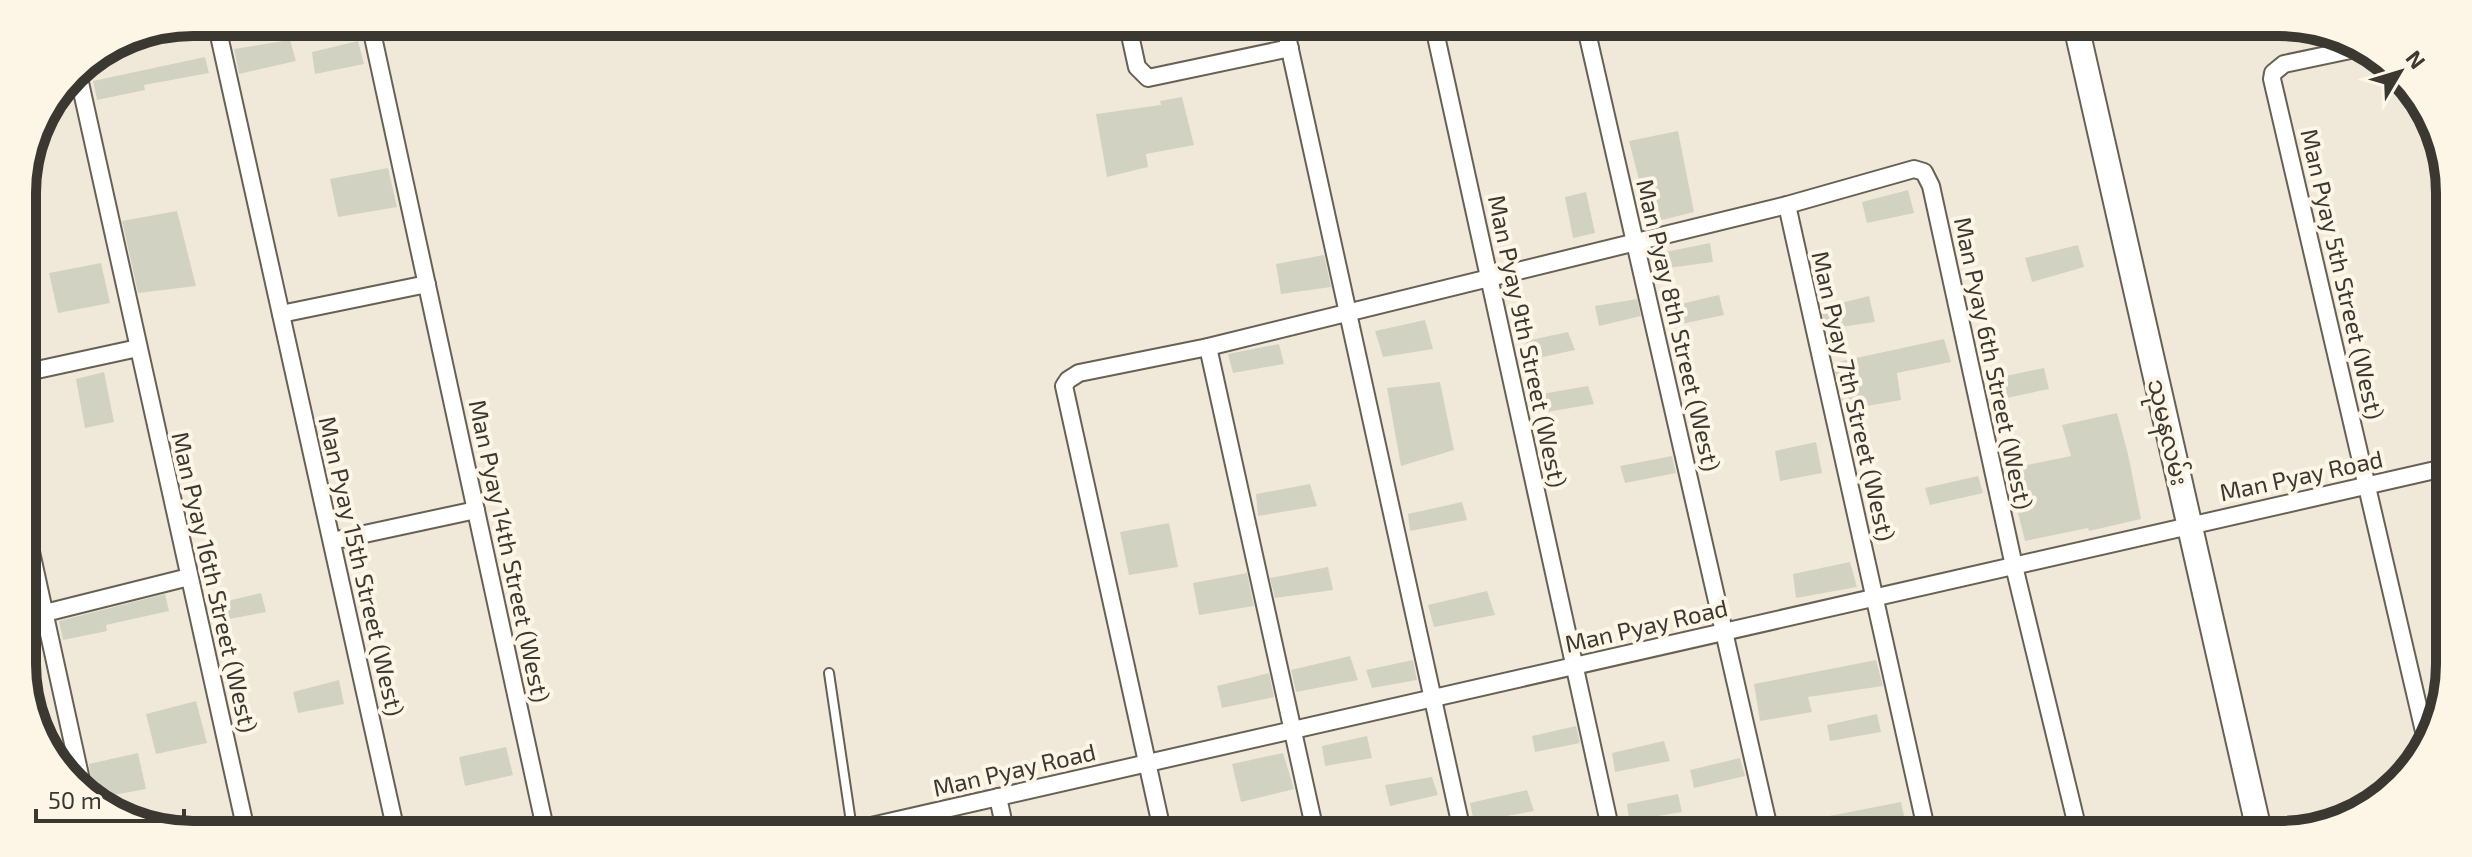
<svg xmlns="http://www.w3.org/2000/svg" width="2472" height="857" font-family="'Exo 2','Noto Sans Myanmar',sans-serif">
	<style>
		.building { fill: #d2d2c3 }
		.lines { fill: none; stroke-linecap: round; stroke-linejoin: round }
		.lane-casing { stroke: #676154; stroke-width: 12 }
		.street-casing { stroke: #676154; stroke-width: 20 }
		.secondary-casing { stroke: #676154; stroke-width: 28 }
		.lane { stroke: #fff; stroke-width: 8 }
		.street { stroke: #fff; stroke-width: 16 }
		.secondary { stroke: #fff; stroke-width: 24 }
		.labels { text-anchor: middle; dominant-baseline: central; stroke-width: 8; stroke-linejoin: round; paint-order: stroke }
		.street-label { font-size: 24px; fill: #3b3832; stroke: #fdf6e7 }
		.rim { fill: none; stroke: #3b3832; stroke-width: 10 }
	</style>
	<rect width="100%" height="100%" fill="#f0e9da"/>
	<!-- building -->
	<g class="building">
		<path d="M290,40L296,61L239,74L234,49Z"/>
		<path d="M358,41L364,64L315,74L312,52Z"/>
		<path d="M205,57L209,73L144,85L145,90L97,100L93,81Z"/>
		<path d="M1182,97L1194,145L1146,154L1148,167L1107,177L1096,114L1161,105L1160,101Z"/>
		<path d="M1678,131L1694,212L1650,223L1629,141Z"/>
		<path d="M388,168L397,207L338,217L330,179Z"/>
		<path d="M1908,190L1914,213L1867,223L1862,202Z"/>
		<path d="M1586,192L1595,233L1573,238L1565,197Z"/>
		<path d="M177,211L196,286L138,293L122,221Z"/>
		<path d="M1710,243L1713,262L1668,268L1665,252Z"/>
		<path d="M2078,245L2084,267L2032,282L2025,258Z"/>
		<path d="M1324,255L1331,287L1281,294L1276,264Z"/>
		<path d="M101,263L110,303L58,313L49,273Z"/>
		<path d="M1719,295L1724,315L1667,327L1664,308Z"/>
		<path d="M1869,296L1875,322L1826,329L1821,308Z"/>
		<path d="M1637,299L1641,316L1599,326L1595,306Z"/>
		<path d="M1425,320L1433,349L1383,357L1375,331Z"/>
		<path d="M1568,332L1575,350L1529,360L1526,341Z"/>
		<path d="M1944,339L1951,362L1897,373L1901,400L1844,410L1833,363Z"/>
		<path d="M1279,344L1284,364L1233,373L1228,354Z"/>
		<path d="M2044,368L2049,389L1992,401L1986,380Z"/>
		<path d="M104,372L114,422L85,428L76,379Z"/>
		<path d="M1440,382L1454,450L1401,466L1387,388Z"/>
		<path d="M1588,386L1594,404L1547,412L1542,394Z"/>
		<path d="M2117,413L2128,454L2141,519L2089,531L2088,528L2025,541L2007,469L2071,456L2062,425Z"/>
		<path d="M1816,442L1822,473L1780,481L1775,451Z"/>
		<path d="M1672,456L1676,473L1625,483L1620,466Z"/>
		<path d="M1978,476L1983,493L1930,505L1925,488Z"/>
		<path d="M1310,484L1317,506L1258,516L1256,494Z"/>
		<path d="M1462,502L1467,520L1410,531L1408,514Z"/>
		<path d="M1169,523L1178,567L1129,575L1120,532Z"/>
		<path d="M1850,562L1857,587L1796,598L1793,574Z"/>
		<path d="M1328,567L1333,590L1275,598L1270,578Z"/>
		<path d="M1247,573L1254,606L1199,615L1193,583Z"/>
		<path d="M1487,591L1495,615L1434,627L1428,605Z"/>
		<path d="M261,593L266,612L213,622L210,605Z"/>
		<path d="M165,594L169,611L106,625L107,631L63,640L59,621Z"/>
		<path d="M1350,656L1358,680L1296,692L1291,670Z"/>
		<path d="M1413,660L1417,680L1372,688L1366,670Z"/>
		<path d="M1876,660L1883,686L1808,697L1812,712L1760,721L1754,684Z"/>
		<path d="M1269,673L1274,697L1222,708L1217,686Z"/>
		<path d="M339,680L344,704L298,713L293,692Z"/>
		<path d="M196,701L207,743L156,754L146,714Z"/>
		<path d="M1877,714L1881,732L1830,741L1827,725Z"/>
		<path d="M1576,726L1580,743L1535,752L1532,736Z"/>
		<path d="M1367,736L1372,758L1325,766L1322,746Z"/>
		<path d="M1664,741L1670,761L1615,772L1612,753Z"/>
		<path d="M506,747L513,775L465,786L459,757Z"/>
		<path d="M138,753L146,789L97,798L94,797L89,764Z"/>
		<path d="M1283,753L1294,789L1241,802L1232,764Z"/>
		<path d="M1740,758L1745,776L1694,788L1690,770Z"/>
		<path d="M1432,777L1438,795L1390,806L1385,785Z"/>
		<path d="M1527,790L1534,811L1474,822L1470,803Z"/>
		<path d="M1678,794L1682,812L1629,821L1627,804Z"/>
		<path d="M1901,802L1905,820L1826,833H1784L1783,825Z"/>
	</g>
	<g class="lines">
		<defs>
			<path id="lane" d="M829,673L852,829"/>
			<g id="street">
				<path d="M216,22L395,827"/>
				<path d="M370,23L545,828"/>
				<path d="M1128,26L1137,67L1148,78L1290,48"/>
				<path d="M1285,27L1462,831"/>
				<path d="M1434,27L1611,832"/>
				<path d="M1586,28L1770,833"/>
				<path d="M2360,48L2284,64L2273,73L2272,79L2426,740"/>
				<path d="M77,69L245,826"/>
				<path d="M1787,205L1927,833"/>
				<path d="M281,314L427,284"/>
				<path d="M1208,347L1315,831"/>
				<path d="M23,373L138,348"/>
				<path d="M24,520L83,789"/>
				<path d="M332,541L476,510"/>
				<path d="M45,613L189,577"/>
				<path d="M998,797L1005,830"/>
				<path d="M858,829L2444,468"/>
				<path d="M1162,830L1064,386L1068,380L1079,373L1208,347L1787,205L1914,169L1924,172L1931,186L2014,566L2079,834"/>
			</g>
			<path id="secondary" d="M2077,30L2260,835"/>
		</defs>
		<!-- lane casing -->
		<use href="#lane" class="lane-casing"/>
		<!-- street casing -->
		<use href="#street" class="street-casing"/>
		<!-- secondary casing -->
		<use href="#secondary" class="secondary-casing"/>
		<!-- lane -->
		<use href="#lane" class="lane"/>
		<!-- street -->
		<use href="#street" class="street"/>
		<!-- secondary -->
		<use href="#secondary" class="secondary"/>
	</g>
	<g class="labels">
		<!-- street labels -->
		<g class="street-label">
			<text transform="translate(2343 274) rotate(77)">Man Pyay 5th Street (West)</text>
			<text transform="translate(1679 325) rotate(77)">Man Pyay 8th Street (West)</text>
			<text transform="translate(1528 341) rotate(78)">Man Pyay 9th Street (West)</text>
			<text transform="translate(1994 363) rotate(78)">Man Pyay 6th Street (West)</text>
			<text transform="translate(1854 396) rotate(77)">Man Pyay 7th Street (West)</text>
			<text transform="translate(2169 432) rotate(77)">သုမနလမ်း</text>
			<text transform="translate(2301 475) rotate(-12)">Man Pyay Road</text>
			<text transform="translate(510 551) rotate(78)">Man Pyay 14th Street (West)</text>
			<text transform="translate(362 566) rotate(77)">Man Pyay 15th Street (West)</text>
			<text transform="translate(215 582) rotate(77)">Man Pyay 16th Street (West)</text>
			<text transform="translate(1646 625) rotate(-13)">Man Pyay Road</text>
			<text transform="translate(1014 769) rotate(-13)">Man Pyay Road</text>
		</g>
	</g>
	<!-- crop -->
	<path d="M0 0H2472V857H0ZM193 36H2279A157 157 0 0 1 2436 193V664A157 157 0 0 1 2279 821H193A157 157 0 0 1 36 664V193A157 157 0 0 1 193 36Z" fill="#fdf6e7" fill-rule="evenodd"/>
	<path class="rim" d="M193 36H2279A157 157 0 0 1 2436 193V664A157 157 0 0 1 2279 821H193A157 157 0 0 1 36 664V193A157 157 0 0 1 193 36Z"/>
	<!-- north arrow -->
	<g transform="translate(2400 72) rotate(52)" stroke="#fdf6e7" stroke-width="6" paint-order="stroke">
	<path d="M0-6L14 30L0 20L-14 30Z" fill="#3b3832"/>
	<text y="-12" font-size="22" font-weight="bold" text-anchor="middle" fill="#3b3832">N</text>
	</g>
	<!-- scale -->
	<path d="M36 809v12h148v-12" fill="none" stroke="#3b3832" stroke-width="4"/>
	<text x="48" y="809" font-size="24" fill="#3b3832" stroke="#fdf6e7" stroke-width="6" paint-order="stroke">50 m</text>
</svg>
